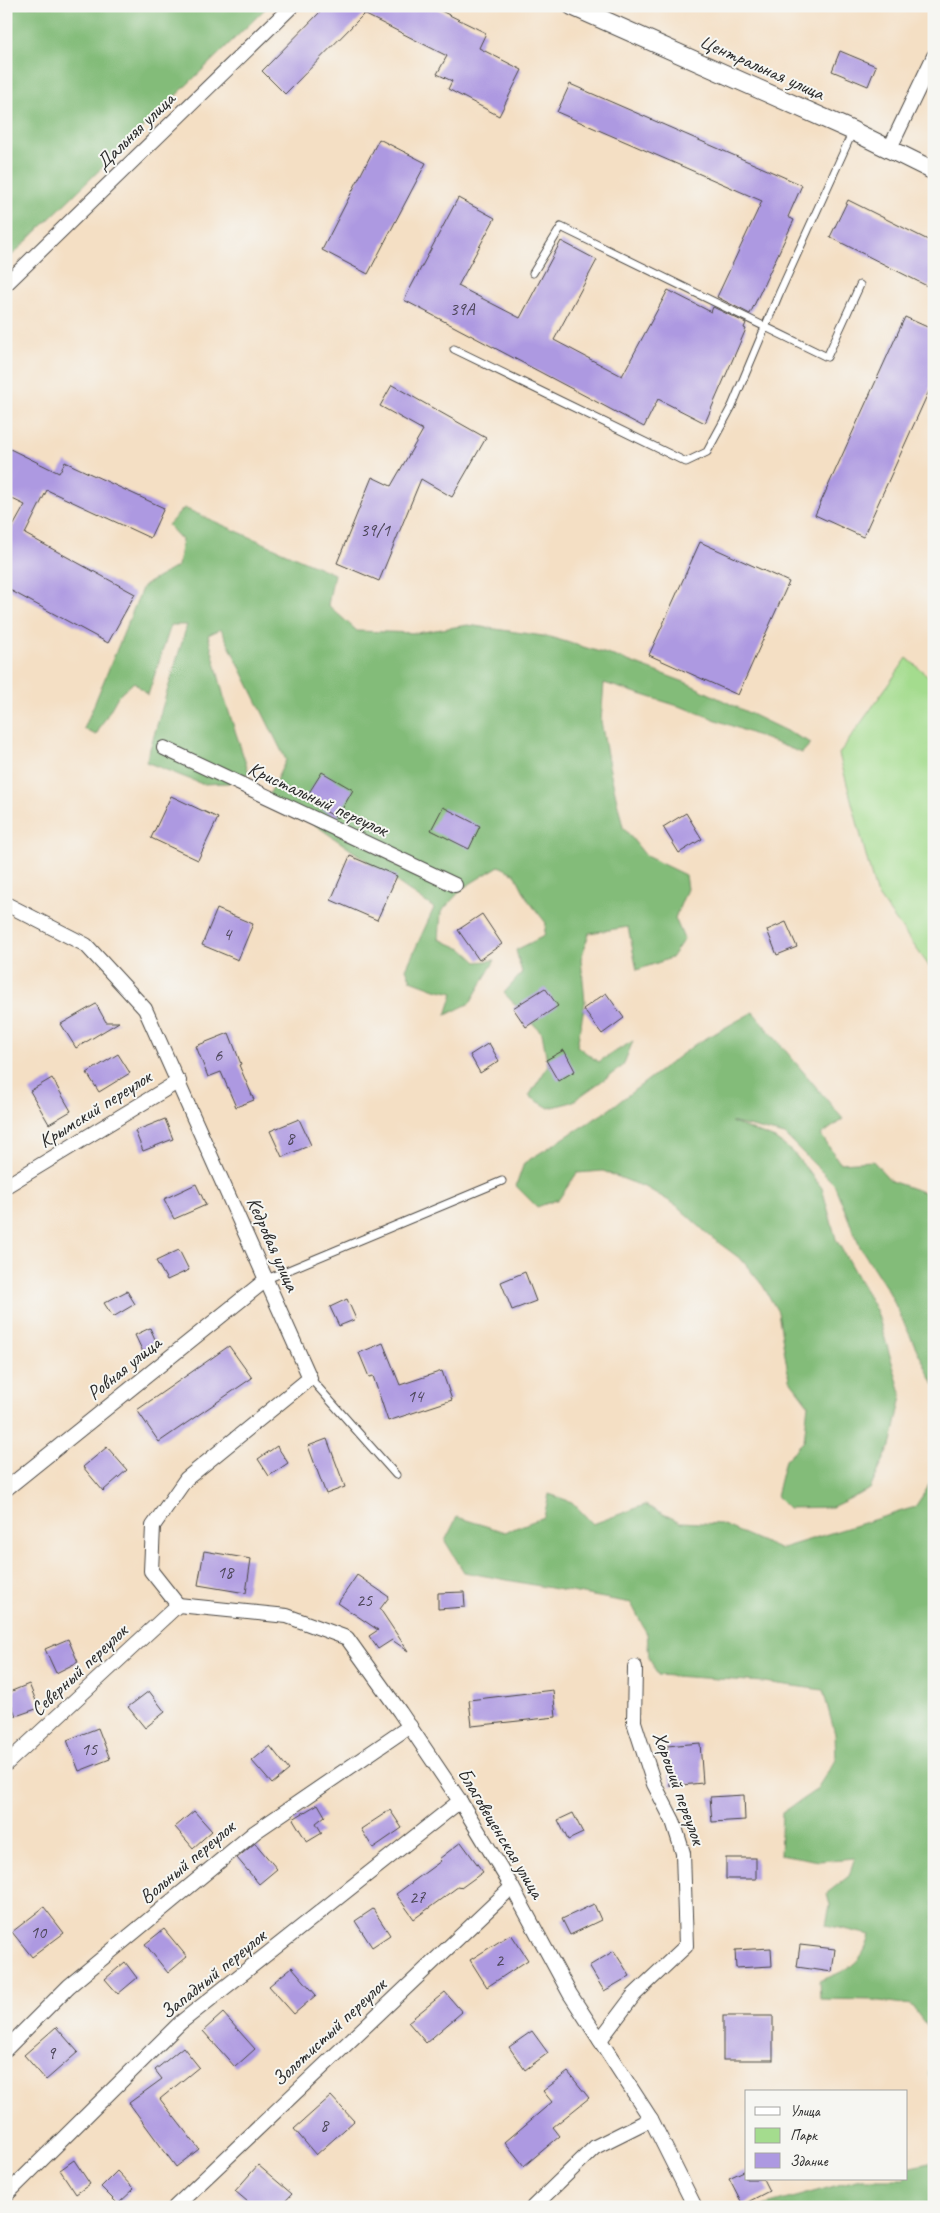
<svg xmlns="http://www.w3.org/2000/svg" width="940" height="2213" font-family="Caveat,sans-serif">
	<style>
		.green { fill: #a4dc8e; stroke: #68845c }
		.forest { fill: #83bc79; stroke: #577452 }
		.building { fill: #ad99e1 }
		.lines { fill: none; stroke-linecap: round; stroke-linejoin: round }
		.service-casing { stroke: #494642; stroke-width: 9 }
		.minor-casing { stroke: #494642; stroke-width: 16 }
		.tertiary-casing { stroke: #494642; stroke-width: 20 }
		.service { stroke: #fff; stroke-width: 7 }
		.minor { stroke: #fff; stroke-width: 14 }
		.tertiary { stroke: #fff; stroke-width: 18 }
		.labels { text-anchor: middle; dominant-baseline: central; stroke-width: 4; stroke-linejoin: round; paint-order: stroke }
		.number-label { font-size: 18px; fill: #4c4658 }
		.street-label { font-size: 20px; fill: #2b2b2b; stroke: #f6f6f2 }
	</style>
	<rect width="100%" height="100%" fill="#f6f6f2"/>
	<filter id="ink" filterUnits="userSpaceOnUse"><feTurbulence type="fractalNoise" baseFrequency=".02" numOctaves="2"/><feDisplacementMap in="SourceGraphic" scale="10" xChannelSelector="R" yChannelSelector="G"/><feConvolveMatrix kernelMatrix="1 2 1 2 8 2 1 2 1" color-interpolation-filters="sRGB"/></filter>
	<filter id="wash" filterUnits="userSpaceOnUse"><feTurbulence type="fractalNoise" baseFrequency=".0096" numOctaves="4" result="noise"/><feDisplacementMap in="SourceGraphic" scale="20" xChannelSelector="R" yChannelSelector="G"/><feGaussianBlur stdDeviation="1.12" result="paint"/><feColorMatrix in="noise" values="0 0 0 0 0 0 0 0 0 0 0 0 0 0 0 0 0 1.4 0 .05"/><feComposite in="paint" operator="in"/></filter>
	<g filter="url(#wash)">
		<rect width="100%" height="100%" fill="#f4dfc4"/>
		<!-- green -->
		<path class="green" d="M907,658L934,681V961L929,966L876,893L839,754Z"/>
		<!-- forest -->
		<g class="forest">
			<path d="M6,6H268L6,261Z"/>
			<path d="M184,508L334,574L328,605L357,631L416,633L468,625L550,637L620,658L687,683L811,743L802,753L688,709L604,683L601,721L609,766L623,827L646,856L685,875L687,889L675,918L684,939L671,958L637,970L628,927L589,933L581,959L585,1002L577,1046L598,1062L633,1041L623,1066L572,1102L549,1108L529,1096L548,1066L542,1033L504,993L522,973L516,950L544,936L546,923L528,900L515,874L499,866L463,888L441,912L439,939L464,950L477,962L495,960L470,1003L446,1015L453,993L435,989L411,980L406,969L434,908L314,824L268,797L286,760L221,629L208,635L224,697L249,773L228,783L202,784L146,762L187,625H171L148,695L134,682L118,696L96,735L84,729L143,586L178,566L182,540L168,525Z"/>
			<path d="M753,1012L843,1119L821,1135L840,1163L873,1161L891,1181L934,1196V1385L889,1292L860,1247L834,1184L785,1135L731,1122L775,1139L793,1152L822,1188L836,1239L877,1312L902,1396L892,1442L870,1489L832,1507L788,1508L776,1496L785,1460L804,1441L808,1404L789,1379L778,1312L763,1286L742,1260L711,1237L676,1205L647,1188L603,1171L577,1173L559,1199L537,1207L516,1186L524,1163L607,1111L694,1045Z"/>
			<path d="M934,1472V2080L929,2075L932,2033L911,2005L873,2000L820,1999L819,1981C845,1971 863,1965 870,1935L826,1925L830,1905L827,1893L849,1876L855,1858L819,1861L780,1854L782,1813L816,1790L836,1759L835,1734L823,1690L764,1682L658,1675L649,1658L647,1634L631,1603L464,1572L445,1541L457,1517L505,1532L544,1517L549,1494L572,1502L593,1524L645,1505L680,1522L721,1524L779,1549L915,1507L927,1489Z"/>
			<path d="M934,2162V2207H759L860,2179H906V2168Z"/>
		</g>
		<g id="blocks">
			<!-- building -->
			<g class="building">
				<path d="M326,6H431L486,33L479,48L522,70L499,116L448,89L452,81L437,74L447,56L364,14L285,94L262,71Z"/>
				<path d="M840,51L876,66L868,86L832,71Z"/>
				<path d="M570,84L802,185L788,217L794,220L750,314L717,297L762,201L557,112Z"/>
				<path d="M379,139L426,163L368,274L322,250Z"/>
				<path d="M458,198L495,218L458,286L520,318L561,241L597,260L554,340L622,376L668,290L711,312L713,307L746,323L744,328L746,329L705,423L658,399L644,427L404,300Z"/>
				<path d="M848,200L934,243V278L929,287L830,237Z"/>
				<path d="M905,317L934,330V380L863,537L815,515Z"/>
				<path d="M392,385L486,438L452,497L421,479L379,581L337,563L372,477L391,486L423,430L380,406Z"/>
				<path d="M6,447L59,473L65,462L164,508L150,538L47,490L25,534L135,594L108,643L6,588V539L25,505L6,496Z"/>
				<path d="M700,542L789,582L738,695L649,655Z"/>
				<path d="M322,772L353,790L337,818L305,799Z"/>
				<path d="M171,796L218,818L198,860L151,838Z"/>
				<path d="M443,807L480,826L469,849L431,830Z"/>
				<path d="M686,813L702,839L679,853L663,827Z"/>
				<path d="M350,856L397,876L377,920L331,900Z"/>
				<path d="M217,909L253,924L238,960L202,945Z"/>
				<path d="M482,914L502,944L479,960L458,930Z"/>
				<path d="M786,922L797,947L777,955L767,930Z"/>
				<path d="M545,988L558,1006L526,1027L513,1008Z"/>
				<path d="M606,993L624,1018L602,1034L583,1009Z"/>
				<path d="M96,1004L106,1022H119L76,1048L61,1024Z"/>
				<path d="M229,1033L241,1064L239,1065L254,1100L236,1107L221,1072L208,1077L196,1046Z"/>
				<path d="M489,1043L499,1061L480,1073L470,1055Z"/>
				<path d="M564,1050L575,1071L558,1081L546,1060Z"/>
				<path d="M118,1054L130,1073L99,1092L87,1073Z"/>
				<path d="M52,1078L71,1111L49,1124L30,1091Z"/>
				<path d="M165,1119L173,1139L143,1151L135,1131Z"/>
				<path d="M299,1119L311,1145L282,1157L270,1131Z"/>
				<path d="M196,1184L206,1205L174,1219L164,1199Z"/>
				<path d="M179,1250L189,1270L167,1280L156,1261Z"/>
				<path d="M525,1272L536,1301L512,1310L501,1282Z"/>
				<path d="M127,1291L135,1304L113,1317L104,1303Z"/>
				<path d="M347,1299L356,1319L339,1326L330,1307Z"/>
				<path d="M150,1328L159,1348L144,1354L135,1335Z"/>
				<path d="M383,1343L400,1385L442,1371L452,1400L388,1421L373,1376L369,1377L359,1353Z"/>
				<path d="M229,1346L252,1378L159,1442L137,1410Z"/>
				<path d="M327,1439L345,1487L326,1494L308,1446Z"/>
				<path d="M277,1446L288,1463L269,1476L258,1459Z"/>
				<path d="M107,1447L127,1470L103,1491L83,1467Z"/>
				<path d="M204,1551L251,1559L246,1593L198,1585Z"/>
				<path d="M357,1575L389,1597L380,1609L408,1651L392,1640L378,1649L369,1636L378,1630L338,1603Z"/>
				<path d="M464,1592L465,1607L438,1609V1593Z"/>
				<path d="M68,1639L78,1662L56,1673L45,1649Z"/>
				<path d="M29,1684L39,1708L16,1716L7,1693Z"/>
				<path d="M553,1690L556,1717L472,1726L469,1700Z"/>
				<path d="M149,1691L165,1712L145,1728L128,1707Z"/>
				<path d="M98,1728L110,1759L79,1771L67,1740Z"/>
				<path d="M700,1743L703,1783L670,1786L667,1746Z"/>
				<path d="M270,1746L289,1770L272,1784L252,1761Z"/>
				<path d="M744,1795L745,1820L712,1822L710,1797Z"/>
				<path d="M318,1804L325,1816L316,1823L322,1833L307,1842L293,1819Z"/>
				<path d="M390,1810L402,1828L373,1848L361,1829Z"/>
				<path d="M194,1811L212,1831L193,1848L175,1827Z"/>
				<path d="M573,1813L583,1833L568,1840L558,1820Z"/>
				<path d="M461,1842L483,1872L461,1888L459,1886L414,1919L396,1894L441,1861L439,1859Z"/>
				<path d="M255,1843L277,1869L259,1884L237,1858Z"/>
				<rect x="726" y="1858" width="30" height="21"/>
				<path d="M594,1904L601,1920L570,1935L562,1919Z"/>
				<path d="M44,1907L64,1933L32,1957L12,1932Z"/>
				<path d="M373,1909L390,1935L372,1947L355,1921Z"/>
				<path d="M164,1929L187,1957L168,1973L145,1944Z"/>
				<path d="M511,1934L528,1960L487,1987L470,1960Z"/>
				<path d="M800,1945L835,1949L832,1972L797,1967Z"/>
				<path d="M771,1948L772,1966L736,1968L735,1950Z"/>
				<path d="M614,1951L630,1976L604,1991L589,1966Z"/>
				<path d="M125,1962L137,1978L118,1994L105,1979Z"/>
				<path d="M292,1967L316,1995L294,2014L269,1986Z"/>
				<path d="M445,1992L462,2012L426,2043L408,2022Z"/>
				<path d="M223,2013L255,2049L235,2067L203,2031Z"/>
				<rect x="723" y="2016" width="50" height="44"/>
				<path d="M56,2027L78,2052L46,2080L24,2055Z"/>
				<path d="M532,2031L548,2053L525,2070L509,2047Z"/>
				<path d="M183,2047L199,2067L160,2099L199,2149L176,2167L129,2103L162,2079L155,2070Z"/>
				<path d="M568,2072L589,2098L553,2127L560,2136L524,2166L505,2142L552,2102L543,2091Z"/>
				<path d="M331,2096L354,2121L316,2155L294,2129Z"/>
				<path d="M74,2160L90,2184L76,2194L60,2170Z"/>
				<path d="M258,2165L292,2194L280,2207H254L235,2191Z"/>
				<path d="M746,2170V2179H763L769,2191L746,2203V2207H744L729,2178Z"/>
				<path d="M117,2171L134,2189L118,2204L101,2187Z"/>
			</g>
		</g>
	</g>
	<g filter="url(#ink)">
		<use href="#blocks" fill-opacity="0" stroke="#494642" stroke-width="1"/>
		<g class="lines">
			<defs>
				<g id="service">
					<path d="M533,273L561,227L827,357L860,285"/>
					<path d="M454,349L686,462L707,452L732,406L779,294L853,131"/>
					<path d="M267,1279L502,1181"/>
					<path d="M310,1378L396,1475"/>
				</g>
				<g id="minor">
					<path d="M889,150L934,56"/>
					<path d="M6,284L292,6"/>
					<path d="M164,748L455,885"/>
					<path d="M6,904L86,945L145,1009L310,1378L186,1479L153,1526L151,1571L178,1605"/>
					<path d="M6,1186L179,1081"/>
					<path d="M6,1489L267,1279"/>
					<path d="M178,1605L287,1616L347,1638L400,1712L460,1801L512,1887L570,1994L651,2119L695,2207"/>
					<path d="M6,1764L178,1605"/>
					<path d="M600,2040L634,1995L686,1946L683,1853L673,1821L654,1784L634,1722L635,1667"/>
					<path d="M6,2049L69,1986L255,1832L410,1726"/>
					<path d="M6,2195L180,2023L460,1801"/>
					<path d="M175,2207L512,1887"/>
					<path d="M533,2207L595,2147L651,2119"/>
				</g>
				<path id="tertiary" d="M572,6L853,131L934,171"/>
			</defs>
			<!-- service casing -->
			<use href="#service" class="service-casing"/>
			<!-- minor casing -->
			<use href="#minor" class="minor-casing"/>
			<!-- tertiary casing -->
			<use href="#tertiary" class="tertiary-casing"/>
			<!-- service -->
			<use href="#service" class="service"/>
			<!-- minor -->
			<use href="#minor" class="minor"/>
			<!-- tertiary -->
			<use href="#tertiary" class="tertiary"/>
		</g>
	</g>
	<g class="labels">
		<!-- number labels -->
		<g class="number-label">
			<text x="462" y="309">39А</text>
			<text x="375" y="530">39/1</text>
			<text x="227" y="934">4</text>
			<text x="218" y="1055">6</text>
			<text x="290" y="1138">8</text>
			<text x="415" y="1396">14</text>
			<text x="225" y="1572">18</text>
			<text x="364" y="1600">25</text>
			<text x="89" y="1749">15</text>
			<text x="417" y="1897">27</text>
			<text x="38" y="1932">10</text>
			<text x="499" y="1960">2</text>
			<text x="51" y="2053">9</text>
			<text x="324" y="2125">8</text>
		</g>
		<!-- street labels -->
		<g class="street-label">
			<text transform="translate(762 67) rotate(24)">Центральная улица</text>
			<text transform="translate(135 131) rotate(-44)">Дальняя улица</text>
			<text transform="translate(318 799) rotate(25)">Кристальный переулок</text>
			<text transform="translate(95 1109) rotate(-32)">Крымский переулок</text>
			<text transform="translate(273 1244) rotate(66)">Кедровая улица</text>
			<text transform="translate(124 1368) rotate(-39)">Ровная улица</text>
			<text transform="translate(79 1670) rotate(-43)">Северный переулок</text>
			<text transform="translate(679 1788) rotate(70)">Хороший переулок</text>
			<text transform="translate(501 1833) rotate(59)">Благовещенская улица</text>
			<text transform="translate(187 1862) rotate(-40)">Вольный переулок</text>
			<text transform="translate(213 1974) rotate(-39)">Западный переулок</text>
			<text transform="translate(329 2032) rotate(-43)">Золотистый переулок</text>
		</g>
	</g>
	<!-- margin -->
	<rect width="940" height="2213" fill="none" stroke="#f6f6f2" stroke-width="25"/>
	<!-- legend -->
	<rect x="745" y="2090" width="162" height="90" fill="#f6f6f2" stroke="#a5a5a2"/>
	<rect x="755" y="2107" width="25" height="8" fill="#ffffff" stroke="#a5a5a2"/>
	<text x="790" y="2116" font-size="15" fill="#2b2b2b">Улица</text>
	<rect x="755" y="2128" width="25" height="15" fill="#a4dc8e" stroke="#a5a5a2"/>
	<text x="790" y="2140" font-size="15" fill="#2b2b2b">Парк</text>
	<rect x="755" y="2153" width="25" height="15" fill="#ad99e1" stroke="#a5a5a2"/>
	<text x="790" y="2166" font-size="15" fill="#2b2b2b">Здание</text>
</svg>
